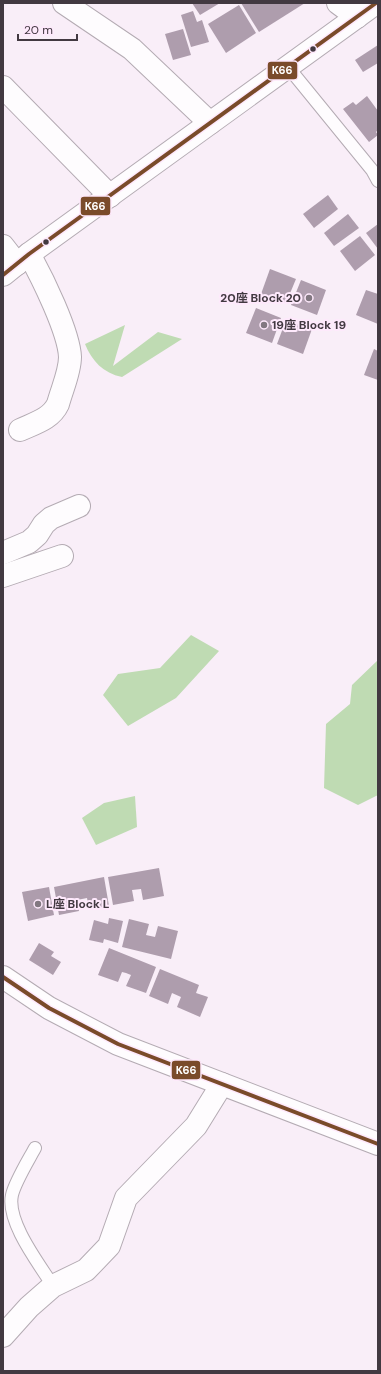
<svg xmlns="http://www.w3.org/2000/svg" width="381" height="1374" font-family="'DM Sans','Noto Sans TC',sans-serif">
	<style>
		.forest { fill: #bfdbb3 }
		.building { fill: #ae9dad }
		.lines { fill: none; stroke-linecap: round; stroke-linejoin: round }
		.service-casing { stroke: #b4abb3; stroke-width: 14 }
		.minor-casing { stroke: #b4abb3; stroke-width: 24 }
		.tertiary-casing { stroke: #b4abb3; stroke-width: 24 }
		.service { stroke: #fefcfe; stroke-width: 12 }
		.minor { stroke: #fefcfe; stroke-width: 22 }
		.tertiary { stroke: #fefcfe; stroke-width: 22 }
		.bus-1-casing { stroke: #fee9fc; stroke-width: 7 }
		.bus-1 { stroke: #7a4b2a; stroke-width: 4 }
		.bus-dot { fill: #423941; stroke: #fee9fc; stroke-width: 1.5 }
		.poi-dot { fill: #827881; stroke: #fee9fc; stroke-width: 1.5 }
		.labels { text-anchor: middle; dominant-baseline: central; stroke-width: 4; stroke-linejoin: round; paint-order: stroke }
		.poi-label { font-size: 12px; font-weight: bold; fill: #423941; stroke: #fee9fc; text-anchor: start }
		.line-badge { stroke: #fee9fc; stroke-width: 1.5 }
		.badge-label { font-size: 11px; text-anchor: middle; font-weight: bold; fill: #fff }
	</style>
	<rect width="100%" height="100%" fill="#f9eef8"/>
	<!-- forest -->
	<g class="forest">
		<path d="M125,325L113,366L158,332L182,339L122,377C103,373 92,361 85,344Z"/>
		<path d="M191,635L219,651L176,698L128,726L103,695L118,674L160,668Z"/>
		<path d="M378,660V795L358,805L324,788L326,724L350,704L352,685Z"/>
		<path d="M135,796L137,827L96,845L82,818L104,803Z"/>
	</g>
	<!-- building -->
	<g class="building">
		<path d="M192,3H220L200,15Z"/>
		<path d="M241,3H305L259,32Z"/>
		<path d="M239,5L256,33L226,53L208,24Z"/>
		<path d="M193,11L197,22L202,20L209,42L191,47L181,15Z"/>
		<path d="M183,29L191,55L173,60L165,34Z"/>
		<path d="M378,45V63L363,72L355,60Z"/>
		<path d="M367,96L378,111V130L376,132L378,135L369,142L343,109L353,102L356,105Z"/>
		<path d="M328,195L338,209L314,228L303,214Z"/>
		<path d="M348,214L359,228L334,246L324,233Z"/>
		<path d="M378,224V249L366,233Z"/>
		<path d="M360,236L375,255L355,271L340,251Z"/>
		<path d="M270,269L296,279L286,303L261,294Z"/>
		<path d="M301,280L326,290L317,315L291,305Z"/>
		<path d="M366,290L378,294V324L356,315Z"/>
		<path d="M256,308L281,318L272,343L246,333Z"/>
		<path d="M286,320L312,329L303,354L277,344Z"/>
		<path d="M374,349L378,351V380L364,375Z"/>
		<path d="M159,868L164,896L143,900L141,889L132,890L134,901L113,905L108,877Z"/>
		<path d="M104,877L109,906L89,909L87,898L77,900L79,911L59,915L54,887Z"/>
		<path d="M49,887L54,915L28,921L22,892Z"/>
		<path d="M109,918L123,921L118,943L104,939L103,943L89,940L94,920L108,924Z"/>
		<path d="M129,919L149,924L146,935L155,937L158,926L178,931L171,959L122,947Z"/>
		<path d="M39,943L54,952L51,956L61,962L53,975L29,960Z"/>
		<path d="M109,948L156,967L146,993L126,986L131,975L126,973L122,972L118,982L98,975Z"/>
		<path d="M160,969L199,985L196,993L208,997L200,1017L177,1007L181,997L172,993L168,1004L149,996Z"/>
	</g>
	<g class="lines">
		<defs>
			<g id="service">
				<path d="M288,67L372,170L378,181"/>
				<path d="M35,1148C28,1161 15,1182 12,1195C6,1222 40,1265 53,1286"/>
			</g>
			<g id="minor">
				<path d="M64,3L132,49L210,123"/>
				<path d="M338,3L357,17"/>
				<path d="M3,87L110,196"/>
				<path d="M3,246L17,264"/>
				<path d="M20,430C35,423 51,419 58,404C62,389 70,372 70,357C69,332 42,277 29,254"/>
				<path d="M3,553L29,542L37,535L44,524L51,518L79,506"/>
				<path d="M3,576L62,556"/>
				<path d="M3,1336L29,1307L53,1286L86,1270L109,1246L126,1198L196,1126L222,1084"/>
			</g>
			<g id="tertiary">
				<path d="M3,275L29,254L376,3"/>
				<path d="M3,977L49,1008L118,1044L378,1144"/>
			</g>
		</defs>
		<!-- service casing -->
		<use href="#service" class="service-casing"/>
		<!-- minor casing -->
		<use href="#minor" class="minor-casing"/>
		<!-- tertiary casing -->
		<use href="#tertiary" class="tertiary-casing"/>
		<!-- service -->
		<use href="#service" class="service"/>
		<!-- minor -->
		<use href="#minor" class="minor"/>
		<!-- tertiary -->
		<use href="#tertiary" class="tertiary"/>
		<defs>
			<g id="bus-1">
				<path d="M3,275L29,254L376,3"/>
				<path d="M3,977L49,1008L118,1044L378,1144"/>
			</g>
		</defs>
		<!-- bus-1 casing -->
		<use href="#bus-1" class="bus-1-casing"/>
		<!-- bus-1 -->
		<use href="#bus-1" class="bus-1"/>
	</g>
	<!-- markers -->
	<g class="bus-dot">
		<circle cx="313" cy="49" r="3.5"/>
		<circle cx="46" cy="242" r="3.5"/>
	</g>
	<g class="poi-dot">
		<circle cx="309" cy="298" r="4"/>
		<circle cx="264" cy="325" r="4"/>
		<circle cx="38" cy="904" r="4"/>
	</g>
	<g class="labels">
		<!-- poi labels -->
		<g class="poi-label">
			<text x="301" y="298" text-anchor="end">20座 Block 20</text>
			<text x="272" y="325">19座 Block 19</text>
			<text x="46" y="904">L座 Block L</text>
		</g>
	</g>
	<g class="line-badge">
		<rect x="267" y="61" width="31" height="19" rx="4" fill="#7a4b2a"/>
		<rect x="80" y="196" width="31" height="20" rx="4" fill="#7a4b2a"/>
		<rect x="171" y="1060" width="30" height="20" rx="4" fill="#7a4b2a"/>
	</g>
	<g class="badge-label">
		<text x="282" y="74">K66</text>
		<text x="95" y="210">K66</text>
		<text x="186" y="1074">K66</text>
	</g>
	<!-- border -->
	<rect width="381" height="1374" fill="none" stroke="#423941" stroke-width="8"/>
	<!-- scale -->
	<path d="M18 34v6h59v-6" fill="none" stroke="#423941" stroke-width="2"/>
	<text x="24" y="34" font-size="12" fill="#423941" stroke="#fee9fc" stroke-width="3" paint-order="stroke">20 m</text>
</svg>
